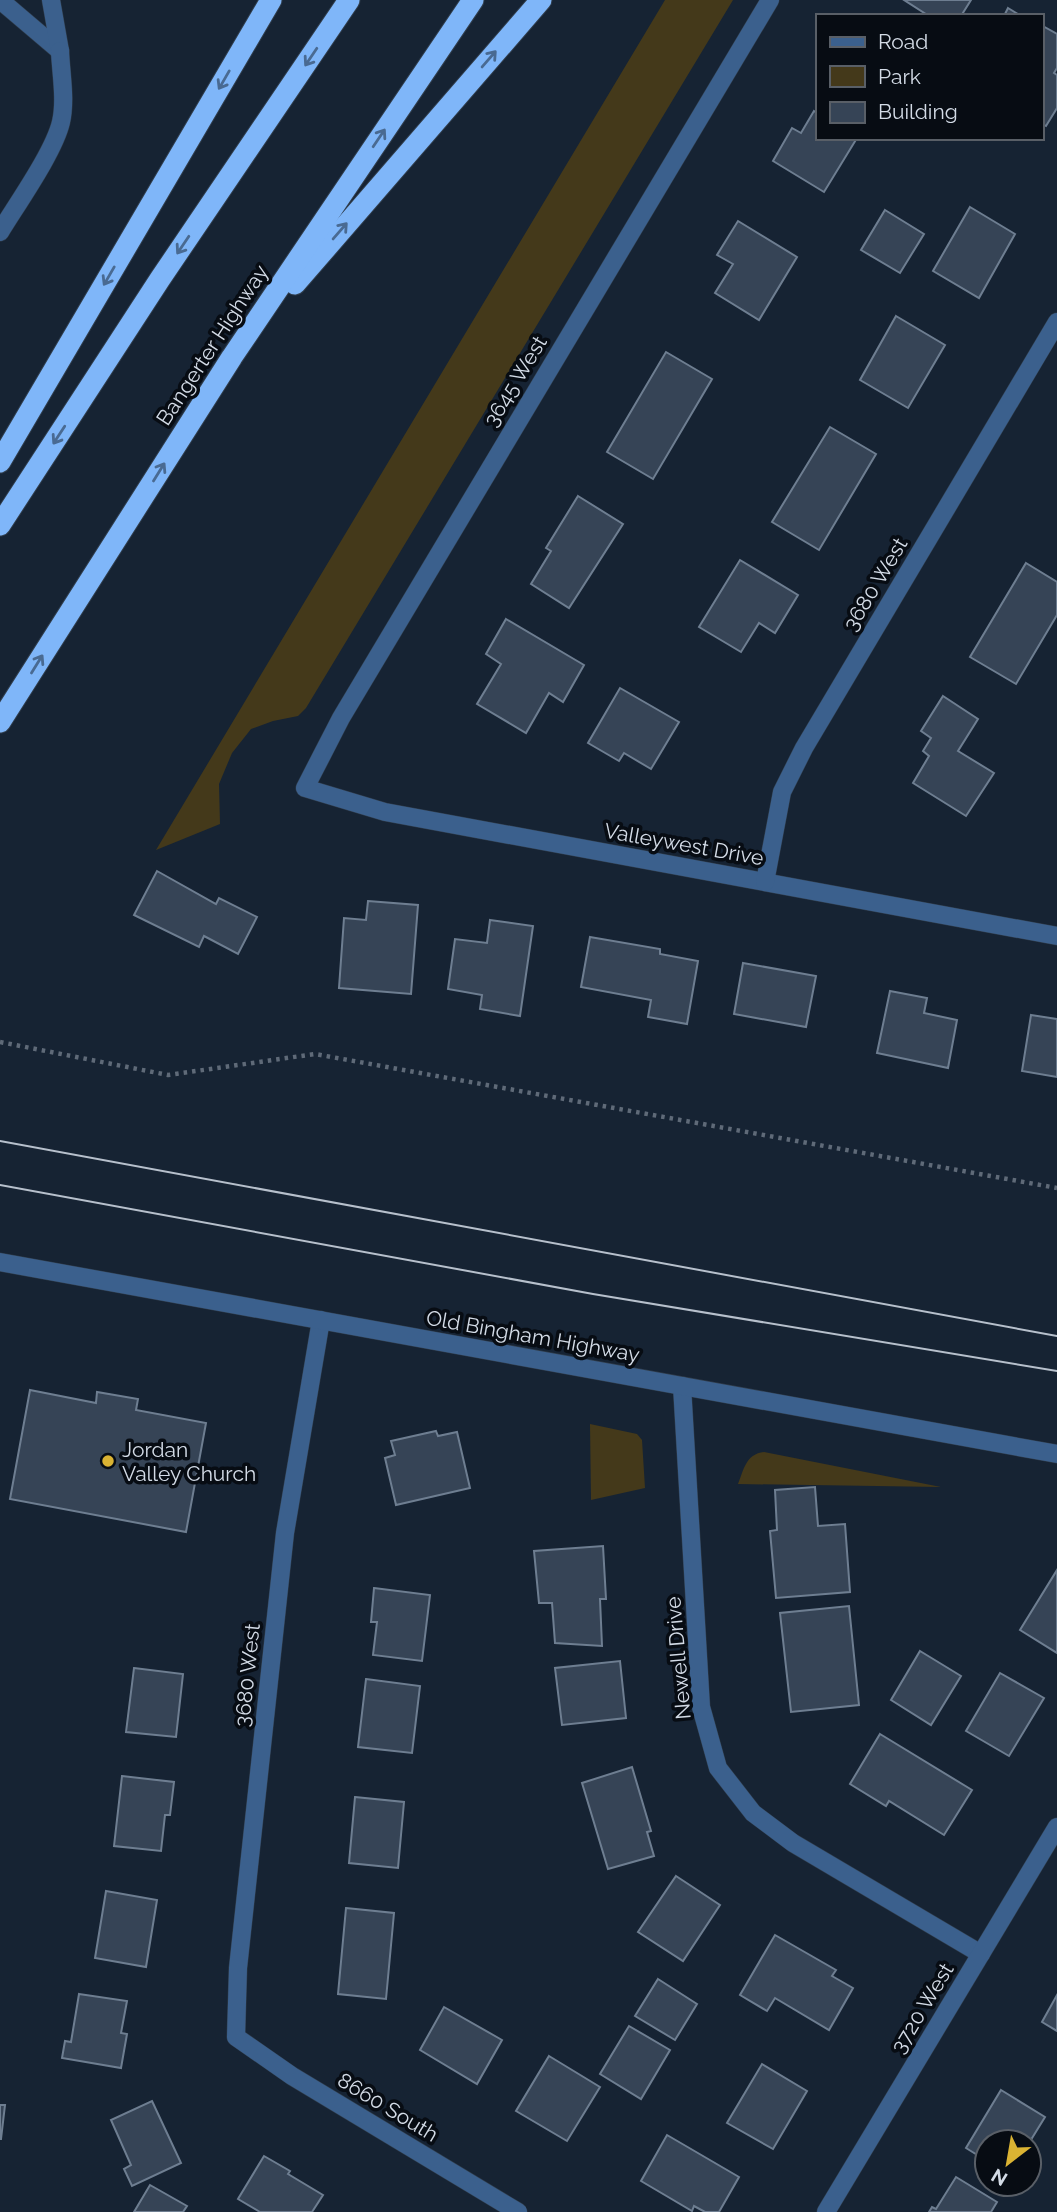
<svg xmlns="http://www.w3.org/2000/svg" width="1057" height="2212" font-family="Raleway,sans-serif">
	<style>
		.green { fill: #44391a }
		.building { fill: #364456; stroke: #6e7e91; stroke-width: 2 }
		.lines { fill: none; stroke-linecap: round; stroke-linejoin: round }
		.service-casing { stroke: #303d4c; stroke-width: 19 }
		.minor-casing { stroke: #303d4c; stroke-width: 19 }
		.tertiary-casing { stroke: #303d4c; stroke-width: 19 }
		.motorway-casing { stroke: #303d4c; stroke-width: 23 }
		.path { stroke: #5f6a78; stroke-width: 4.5; stroke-dasharray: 3.5 5; stroke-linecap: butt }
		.service { stroke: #3b608d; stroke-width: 18 }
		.minor { stroke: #3b608d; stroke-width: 18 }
		.tertiary { stroke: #3b608d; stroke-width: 18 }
		.motorway { stroke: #7fb6f9; stroke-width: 21 }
		.tram { stroke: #b7c0cc; stroke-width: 2 }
		.oneway { stroke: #496a92 }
		.poi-dot { fill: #dab333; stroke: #070c13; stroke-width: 2.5 }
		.labels { text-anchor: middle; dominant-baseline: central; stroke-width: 7; stroke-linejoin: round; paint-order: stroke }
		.street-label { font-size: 21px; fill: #d3dbe6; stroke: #070c13 }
		.poi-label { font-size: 21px; fill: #d3dbe6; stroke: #070c13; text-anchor: start }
	</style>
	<rect width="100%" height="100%" fill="#162333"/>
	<!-- green -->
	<g class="green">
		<path d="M665,0H733L306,708L298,716L273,721L251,729L232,753L219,784L220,824L156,850Z"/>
		<path d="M590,1424L637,1434L642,1440L645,1488L591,1500Z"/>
		<path d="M764,1452L941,1487L738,1484C744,1469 746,1454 764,1452Z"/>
	</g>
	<!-- building -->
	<g class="building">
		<path d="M904,0H971L961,16H929Z"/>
		<path d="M1008,8L1021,16H1004Z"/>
		<path d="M1041,25L1057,34V68L1054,73L1057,75V108L1046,126L1041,123Z"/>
		<path d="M814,111L817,113V138H857L824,192L773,161L792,128L801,133Z"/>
		<path d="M970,207L1015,234L979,298L933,271Z"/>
		<path d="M885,210L924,234L900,273L861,250Z"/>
		<path d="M738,221L797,257L759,320L715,293L733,264L717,255Z"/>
		<path d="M896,316L945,345L908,408L860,380Z"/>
		<path d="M666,352L712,379L653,479L607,452Z"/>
		<path d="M830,427L876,454L819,550L772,522Z"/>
		<path d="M578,496L623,524L569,608L531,584L551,551L546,548Z"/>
		<path d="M740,560L798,595L775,633L759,623L741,652L699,627Z"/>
		<path d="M1026,563L1057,582V615L1016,684L970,657Z"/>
		<path d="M506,619L584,665L563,702L549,693L526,733L477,704L501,664L486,654Z"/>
		<path d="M620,688L679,722L651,769L624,753L619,761L588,743Z"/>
		<path d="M943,696L978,719L958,751L994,773L966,816L913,783L929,756L923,751L931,738L921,731Z"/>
		<path d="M157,871L216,904L219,898L257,917L238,954L204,936L199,947L134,915Z"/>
		<path d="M368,901L418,905L411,994L339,988L344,918L366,920Z"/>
		<path d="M490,920L533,926L520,1016L480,1009L482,995L448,989L455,939L487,943Z"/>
		<path d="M590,937L660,949V954L698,961L687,1024L648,1017L651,1000L581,987Z"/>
		<path d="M743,963L816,976L806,1027L734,1014Z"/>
		<path d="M890,991L927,998L924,1013L957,1020L948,1068L877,1053Z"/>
		<path d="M1031,1015L1057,1019V1077L1022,1071Z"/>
		<path d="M30,1390L96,1403L97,1392L138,1399L136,1410L206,1423L186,1532L10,1499Z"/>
		<path d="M436,1431L438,1436L457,1432L470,1488L396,1505L385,1458L395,1455L391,1441Z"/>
		<path d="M815,1487L818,1526L845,1524L850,1592L776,1598L770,1531L777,1530L775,1490Z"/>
		<path d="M603,1546L606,1599H600L602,1646L555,1643L552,1603H539L534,1551Z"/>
		<path d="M1057,1570V1653L1020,1630Z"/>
		<path d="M374,1588L430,1595L422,1661L373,1655L377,1622H371Z"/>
		<path d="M849,1606L859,1705L791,1712L780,1613Z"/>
		<path d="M920,1651L961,1676L931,1725L891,1700Z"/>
		<path d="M620,1661L626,1718L562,1725L555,1668Z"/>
		<path d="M134,1668L183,1674L176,1737L126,1732Z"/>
		<path d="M1000,1673L1044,1698L1009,1756L966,1731Z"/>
		<path d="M366,1679L420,1686L412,1753L358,1747Z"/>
		<path d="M880,1734L972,1790L944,1835L889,1801L886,1806L850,1784Z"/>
		<path d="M632,1767L651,1831L647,1832L654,1856L608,1869L582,1783Z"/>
		<path d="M122,1776L174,1782L170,1815H165L161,1851L114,1846Z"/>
		<path d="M355,1797L404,1802L398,1868L349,1863Z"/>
		<path d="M676,1876L720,1905L683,1961L638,1932Z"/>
		<path d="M106,1891L157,1900L146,1967L95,1958Z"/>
		<path d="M346,1908L394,1913L386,1999L338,1994Z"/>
		<path d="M775,1935L836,1970L832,1976L853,1988L829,2030L775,1998L767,2011L740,1995Z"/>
		<path d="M658,1979L697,2004L675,2040L635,2016Z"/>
		<path d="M79,1994L127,2001L121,2033L127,2034L121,2068L62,2058L65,2041L71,2042Z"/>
		<path d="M1057,1995V2031L1042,2022Z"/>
		<path d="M444,2007L502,2040L477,2084L420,2050Z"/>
		<path d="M629,2026L670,2050L641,2099L600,2074Z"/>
		<path d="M549,2056L600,2087L567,2141L516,2111Z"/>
		<path d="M762,2064L807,2091L773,2149L727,2123Z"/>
		<path d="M1001,2090L1045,2117L1029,2143L987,2142V2161L966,2148Z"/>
		<path d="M152,2101L181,2163L132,2186L124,2169L131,2165L111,2120Z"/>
		<path d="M0,2105H5L1,2139H0Z"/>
		<path d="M667,2135L739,2177L719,2212H705L694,2206L692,2211L641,2181Z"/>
		<path d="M264,2156L290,2171L288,2174L323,2195L312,2212H260L238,2199Z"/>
		<path d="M956,2177L997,2202L991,2212H929L932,2207L936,2209Z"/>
		<path d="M150,2185L187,2206L183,2212H134Z"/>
	</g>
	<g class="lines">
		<defs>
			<g id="service">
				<path d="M0,0L60,51"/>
				<path d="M51,0L60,51"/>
			</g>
			<g id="minor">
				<path d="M770,0L341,718L305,788L385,812L1057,936"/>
				<path d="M0,232C17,204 54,152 61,122C66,100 61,74 60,51"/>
				<path d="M765,882L782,792L804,748L1057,322"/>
				<path d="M321,1320L285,1533L238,1968L236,2037L292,2076L518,2212"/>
				<path d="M682,1386L701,1707L718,1768L753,1813L793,1843L981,1954"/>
				<path d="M826,2212L1057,1827"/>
			</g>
			<path id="tertiary" d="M0,1262L1057,1454"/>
			<g id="motorway">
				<path d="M295,284L541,0"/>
				<path d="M0,462L271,0"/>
				<path d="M0,525L160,279L349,0"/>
				<path d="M0,722L232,357L473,0"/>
			</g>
		</defs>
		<!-- service casing -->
		<use href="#service" class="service-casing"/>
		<!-- minor casing -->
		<use href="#minor" class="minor-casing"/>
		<!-- tertiary casing -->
		<use href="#tertiary" class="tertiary-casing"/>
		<!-- motorway casing -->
		<use href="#motorway" class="motorway-casing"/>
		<!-- path -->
		<path class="path" d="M0,1042L168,1075L315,1054L1057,1188"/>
		<!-- service -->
		<use href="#service" class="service"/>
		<!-- minor -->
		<use href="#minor" class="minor"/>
		<!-- tertiary -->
		<use href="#tertiary" class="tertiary"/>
		<!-- motorway -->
		<use href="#motorway" class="motorway"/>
		<!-- tram -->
		<g class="tram">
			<path d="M0,1141L1057,1336"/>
			<path d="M0,1185L593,1294L1057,1371"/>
		</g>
	</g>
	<!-- one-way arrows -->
	<defs><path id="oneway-shaft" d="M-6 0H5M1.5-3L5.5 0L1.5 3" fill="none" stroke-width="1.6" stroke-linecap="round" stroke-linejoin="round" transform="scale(1.75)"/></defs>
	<g class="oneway">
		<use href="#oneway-shaft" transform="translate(311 57) rotate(124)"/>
		<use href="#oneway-shaft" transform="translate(489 59) rotate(-49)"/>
		<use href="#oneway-shaft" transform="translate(224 80) rotate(120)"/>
		<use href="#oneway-shaft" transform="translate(379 138) rotate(-56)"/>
		<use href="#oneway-shaft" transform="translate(340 231) rotate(-49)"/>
		<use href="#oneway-shaft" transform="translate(183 245) rotate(124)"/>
		<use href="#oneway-shaft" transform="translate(109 276) rotate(120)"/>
		<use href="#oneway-shaft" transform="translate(59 435) rotate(123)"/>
		<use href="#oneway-shaft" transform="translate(159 472) rotate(-58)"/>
		<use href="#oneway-shaft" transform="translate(37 664) rotate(-58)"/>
	</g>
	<!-- markers -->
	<circle class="poi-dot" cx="108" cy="1461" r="7"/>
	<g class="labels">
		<!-- street labels -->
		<g class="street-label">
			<text transform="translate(212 345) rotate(-57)">Bangerter Highway</text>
			<text transform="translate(515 381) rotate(-59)">3645 West</text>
			<text transform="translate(875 584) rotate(-59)">3680 West</text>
			<text transform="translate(684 844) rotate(10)">Valleywest Drive</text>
			<text transform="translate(533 1336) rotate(10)">Old Bingham Highway</text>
			<text transform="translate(678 1658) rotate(-95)">Newell Drive</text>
			<text transform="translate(247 1675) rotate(-84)">3680 West</text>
			<text transform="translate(922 2008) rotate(-59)">3720 West</text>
			<text transform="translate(388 2107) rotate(31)">8660 South</text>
		</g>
		<!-- poi labels -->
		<g class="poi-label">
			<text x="122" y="1449">Jordan<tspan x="122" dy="24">Valley Church</tspan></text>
		</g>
	</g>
	<!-- legend -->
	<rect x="816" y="14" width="228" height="126" fill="#070c13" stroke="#595f67" stroke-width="2"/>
	<rect x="830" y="37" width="35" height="10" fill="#3b608d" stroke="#595f67" stroke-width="2"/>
	<text x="878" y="49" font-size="21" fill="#d3dbe6">Road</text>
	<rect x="830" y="66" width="35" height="21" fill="#44391a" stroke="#595f67" stroke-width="2"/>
	<text x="878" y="84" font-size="21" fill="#d3dbe6">Park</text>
	<rect x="830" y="102" width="35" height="21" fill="#364456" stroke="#595f67" stroke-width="2"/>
	<text x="878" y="119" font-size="21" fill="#d3dbe6">Building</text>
	<!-- north arrow -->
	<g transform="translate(1008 2163) rotate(211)"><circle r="33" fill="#070c13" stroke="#595f67" stroke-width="2"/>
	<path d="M0-5L12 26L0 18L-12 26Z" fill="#dab333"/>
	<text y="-10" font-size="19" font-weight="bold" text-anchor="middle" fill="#d3dbe6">N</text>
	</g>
</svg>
